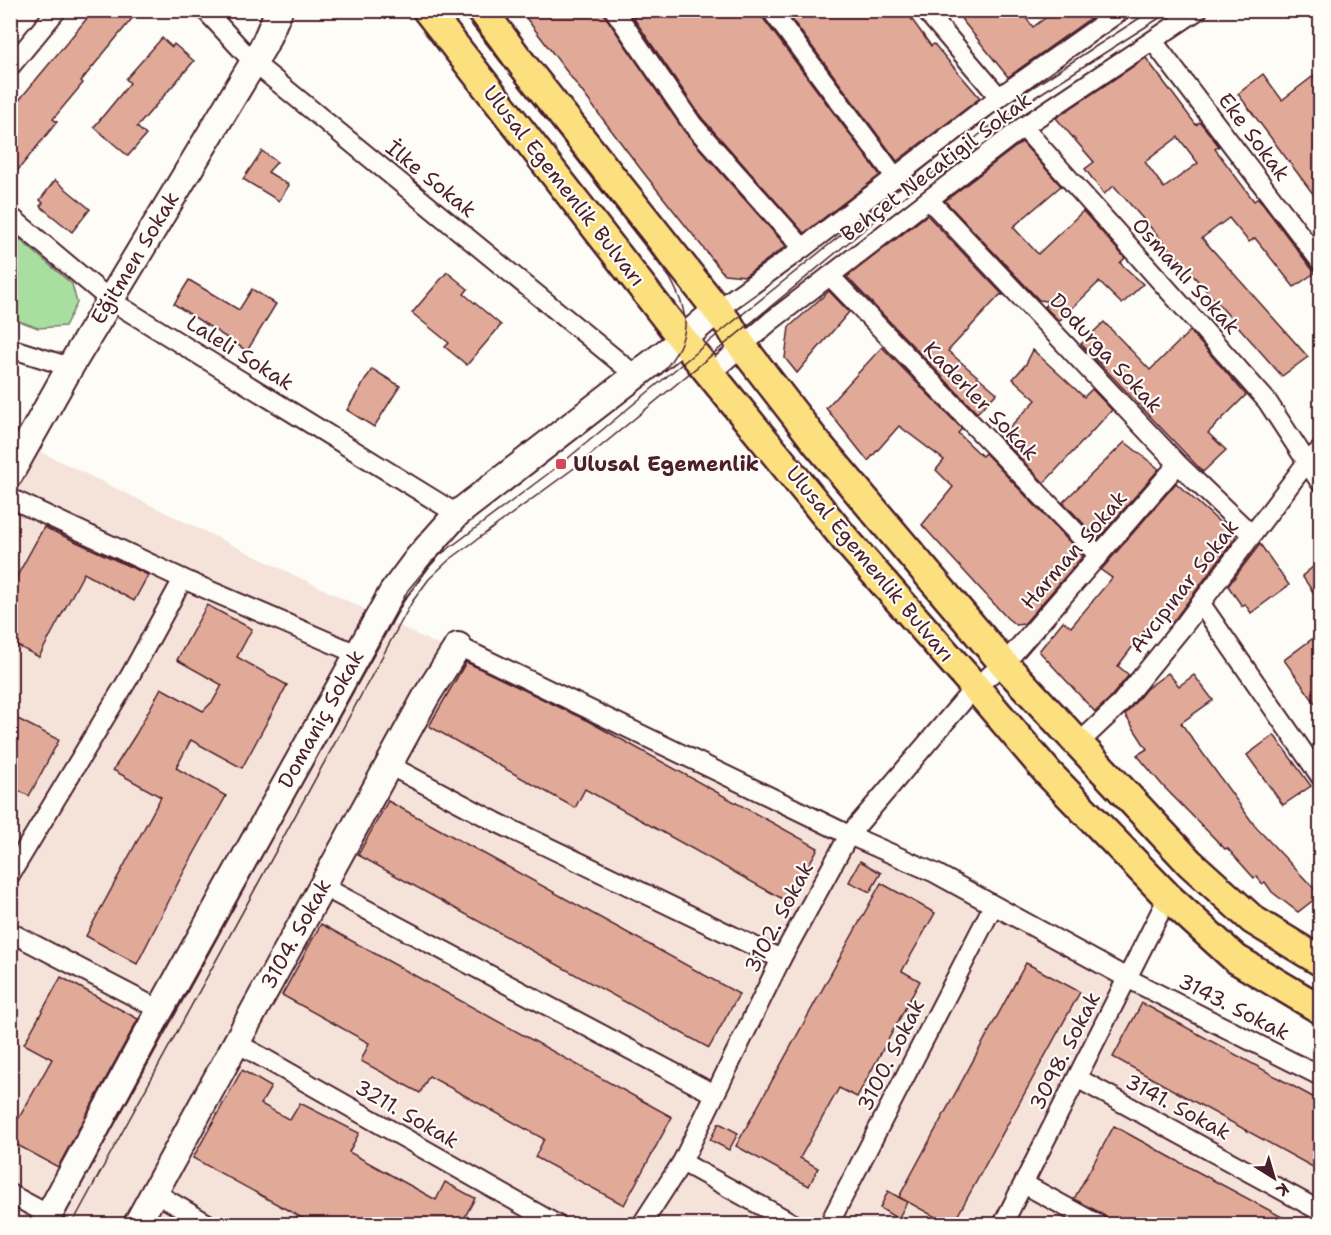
<svg xmlns="http://www.w3.org/2000/svg" width="1331" height="1235" font-family="'Shantell Sans',sans-serif">
	<style>
		.built { fill: #f5e3da }
		.green { fill: #a9dea1; stroke: #7a7e66; stroke-width: 1.5 }
		.building { fill: #e1aa98; stroke: #4a1f2b; stroke-width: 1.5; fill-rule: evenodd }
		.lines { fill: none; stroke-linecap: round; stroke-linejoin: round }
		.street-casing { stroke: #4a1f2b; stroke-width: 22 }
		.secondary-casing { stroke: #4a1f2b; stroke-width: 30 }
		.primary-casing { stroke: #4a1f2b; stroke-width: 33 }
		.street { stroke: #fdfcf7; stroke-width: 18 }
		.secondary { stroke: #fdfcf7; stroke-width: 26 }
		.primary { stroke: #fce080; stroke-width: 28 }
		.tram { stroke: #4a1f2b; stroke-width: 1.5 }
		.poi-dot { fill: #d1495b; stroke: #fdfcf7; stroke-width: 2 }
		.labels { text-anchor: middle; dominant-baseline: central; stroke-width: 4.5; stroke-linejoin: round; paint-order: stroke }
		.street-label { font-size: 21px; fill: #4a1f2b; stroke: #fdfcf7 }
		.poi-label { font-size: 21px; font-weight: bold; fill: #4a1f2b; stroke: #fdfcf7; text-anchor: start }
	</style>
	<rect width="100%" height="100%" fill="#fdfcf7"/>
	<filter id="ink" filterUnits="userSpaceOnUse"><feTurbulence type="fractalNoise" baseFrequency=".0167" numOctaves="2"/><feDisplacementMap in="SourceGraphic" scale="12" xChannelSelector="R" yChannelSelector="G"/><feConvolveMatrix kernelMatrix="1 2 1 2 8 2 1 2 1" color-interpolation-filters="sRGB"/></filter>
	<g filter="url(#ink)">
		<!-- built -->
		<path class="built" d="M10,437L1320,1073V1224H11Z"/>
		<!-- green -->
		<path class="green" d="M11,232L72,284L77,303L65,326L38,328L11,318Z"/>
		<!-- building -->
		<g class="building">
			<path d="M94,10H139L81,81L83,83L53,119L57,122L10,180V111Z"/>
			<path d="M520,10H603L605,16L684,131L786,246L745,276L724,274L643,172Z"/>
			<path d="M628,10H760L762,17L880,175L804,233L702,118Z"/>
			<path d="M785,10H905L931,46L934,44L980,98L897,161Z"/>
			<path d="M954,10H1020L1033,27L1056,10H1102L1008,77Z"/>
			<path d="M162,38L172,47L174,44L194,61L137,127L146,135L128,156L94,127L130,83L126,79Z"/>
			<path d="M1146,58L1196,125L1200,122L1219,146L1215,149L1254,201L1258,198L1311,268L1316,272L1294,287L1255,238L1249,242L1229,218L1202,238L1308,357L1282,376L1114,186L1104,194L1085,169L1094,162L1056,118ZM1178,137L1198,163L1164,188L1145,162Z"/>
			<path d="M1320,71V203L1238,94L1263,74L1282,100Z"/>
			<path d="M1022,142L1061,186L1013,227L1038,254L1083,211L1125,258L1120,263L1143,284L1122,304L1099,282L1059,321L1045,307L1047,301L1039,300L945,201Z"/>
			<path d="M262,151L277,162L268,172L289,185L279,201L243,179Z"/>
			<path d="M55,180L90,209L72,232L40,206L43,203L40,200Z"/>
			<path d="M927,215L1003,295H1000L948,351L997,393L977,413L847,277Z"/>
			<path d="M447,272L468,289L464,294L501,325L467,365L445,347L449,343L412,313Z"/>
			<path d="M189,280L239,310L252,289L276,304L247,351L174,304Z"/>
			<path d="M829,291L849,312L797,373L785,358L789,327Z"/>
			<path d="M1104,322L1150,370L1190,331L1246,395L1208,433L1226,450L1203,472L1081,344Z"/>
			<path d="M882,347L962,429L958,433L982,456L985,453L1083,556L1024,624L1016,625L1007,618L922,525L953,487L936,470L944,460L899,426L868,461L826,408Z"/>
			<path d="M1033,350L1084,397L1092,389L1112,410L1044,483L1000,437L1036,400L1013,379L1026,364Z"/>
			<path d="M372,369L400,386L374,427L347,410Z"/>
			<path d="M1125,442L1159,469L1098,539L1063,502Z"/>
			<path d="M1176,483L1236,537L1172,623L1158,613L1118,666L1129,675L1110,698L1095,712L1039,651L1063,621L1071,627L1112,578L1101,570Z"/>
			<path d="M44,527L148,575L134,601L84,573L39,657L10,642V589Z"/>
			<path d="M1260,544L1289,585L1251,613L1245,604L1242,606L1228,586Z"/>
			<path d="M1320,561V602L1302,576Z"/>
			<path d="M207,605L252,629L237,657L287,685L242,768L191,740L176,768L226,796L180,879L137,964L86,936L161,797L113,770L136,734L161,688L203,711L213,701L222,685L177,660Z"/>
			<path d="M1320,633V710L1284,660Z"/>
			<path d="M466,662L588,721L818,848L788,902L585,789L575,808L429,726Z"/>
			<path d="M1168,673L1179,686L1194,675L1213,700L1181,723L1255,826L1320,895L1298,912L1272,892L1265,882L1262,884L1257,876L1254,878L1227,848L1225,849L1163,786L1137,755L1147,749L1125,715L1146,689Z"/>
			<path d="M10,715L59,740L29,796L10,786Z"/>
			<path d="M1274,735L1311,786L1283,805L1247,755Z"/>
			<path d="M388,801L739,994L709,1048L358,855Z"/>
			<path d="M860,861L881,873L870,892L849,882Z"/>
			<path d="M881,883L935,913L902,971L920,981L857,1097L839,1088L800,1158L818,1168L809,1186L736,1146Z"/>
			<path d="M321,924L672,1117L624,1205L535,1157L544,1139L429,1076L420,1093L361,1061L369,1043L282,995Z"/>
			<path d="M1026,963L1080,992L953,1224H948L899,1197Z"/>
			<path d="M61,977L138,1019L58,1167L10,1141V1134L52,1059L24,1044Z"/>
			<path d="M1142,1003L1320,1101V1171L1113,1057Z"/>
			<path d="M242,1070L271,1087L261,1104L290,1120L300,1103L359,1133L349,1152L420,1191L436,1200L445,1182L475,1198L461,1224H313L193,1158Z"/>
			<path d="M719,1123L738,1133L729,1150L710,1140Z"/>
			<path d="M1114,1126L1172,1158L1295,1224H1108L1107,1219L1103,1214L1074,1199Z"/>
			<path d="M888,1191L907,1202L898,1219L880,1208Z"/>
		</g>
		<g class="lines">
			<defs>
				<g id="street">
					<path d="M205,10L253,62L635,375"/>
					<path d="M614,10L693,125L803,248"/>
					<path d="M771,10L896,178"/>
					<path d="M925,10L999,97"/>
					<path d="M1153,41L1320,261"/>
					<path d="M10,67L57,10"/>
					<path d="M1023,127L1267,401L1320,482"/>
					<path d="M929,200L1178,464L1252,535"/>
					<path d="M10,216L110,300L457,514"/>
					<path d="M830,276L1099,556"/>
					<path d="M717,310L803,248L999,97L1122,10"/>
					<path d="M10,348L70,367"/>
					<path d="M711,373L771,321L1023,127L1198,10"/>
					<path d="M10,498L183,579L130,676L10,875"/>
					<path d="M183,579L357,654"/>
					<path d="M1201,604L1320,776"/>
					<path d="M458,646L849,835L935,873L1127,978L1320,1076"/>
					<path d="M1078,744L1118,706L1185,624L1307,462L1320,450"/>
					<path d="M389,765L496,822L781,959"/>
					<path d="M322,886L714,1094"/>
					<path d="M10,932L160,1010"/>
					<path d="M237,1043L556,1224"/>
					<path d="M1077,1078L1320,1211"/>
					<path d="M682,1162L794,1224"/>
					<path d="M1024,1184L1097,1224"/>
					<path d="M154,1192L208,1224"/>
					<path d="M10,1194L49,1215"/>
					<path d="M642,1224L682,1162L781,959L849,835L975,687L1004,664L1178,464"/>
					<path d="M829,1224L993,906"/>
					<path d="M1003,1224L1168,897"/>
				</g>
				<g id="secondary">
					<path d="M10,474L70,367L264,45L279,10"/>
					<path d="M44,1224L160,1010L392,593L418,558L457,514L683,339L717,310"/>
					<path d="M137,1224L427,695L458,646"/>
				</g>
				<g id="primary">
					<path d="M427,10L694,354L845,539L975,687L1049,774L1168,897L1236,959L1320,1009"/>
					<path d="M482,10L522,64L729,325L741,345L816,442L1004,664L1190,863L1253,920L1320,961"/>
				</g>
			</defs>
			<!-- street casing -->
			<use href="#street" class="street-casing"/>
			<!-- secondary casing -->
			<use href="#secondary" class="secondary-casing"/>
			<!-- primary casing -->
			<use href="#primary" class="primary-casing"/>
			<!-- street -->
			<use href="#street" class="street"/>
			<!-- secondary -->
			<use href="#secondary" class="secondary"/>
			<!-- primary -->
			<use href="#primary" class="primary"/>
			<!-- tram -->
			<g class="tram">
				<path d="M460,10L670,278C693,321 690,338 659,377"/>
				<path d="M60,1224L408,590L432,561L561,464L729,325L979,124L1016,98L1152,10"/>
				<path d="M72,1224L412,602L429,579L449,560L577,466L985,130L1026,103L1172,10"/>
			</g>
		</g>
	</g>
	<!-- markers -->
	<rect class="poi-dot" x="555" y="458" width="12" height="12" rx="3"/>
	<g class="labels">
		<!-- street labels -->
		<g class="street-label">
			<text transform="translate(1254 137) rotate(53)">Eke Sokak</text>
			<text transform="translate(936 167) rotate(-37)">Behçet Necatigil Sokak</text>
			<text transform="translate(431 179) rotate(39)">İlke Sokak</text>
			<text transform="translate(564 186) rotate(52)">Ulusal Egemenlik Bulvarı</text>
			<text transform="translate(135 258) rotate(-59)">Eğitmen Sokak</text>
			<text transform="translate(1186 276) rotate(48)">Osmanlı Sokak</text>
			<text transform="translate(240 353) rotate(32)">Laleli Sokak</text>
			<text transform="translate(1106 353) rotate(47)">Dodurga Sokak</text>
			<text transform="translate(981 401) rotate(46)">Kaderler Sokak</text>
			<text transform="translate(1074 550) rotate(-49)">Harman Sokak</text>
			<text transform="translate(870 564) rotate(50)">Ulusal Egemenlik Bulvarı</text>
			<text transform="translate(1184 586) rotate(-52)">Avcıpınar Sokak</text>
			<text transform="translate(321 719) rotate(-61)">Domaniç Sokak</text>
			<text transform="translate(779 917) rotate(-62)">3102. Sokak</text>
			<text transform="translate(296 934) rotate(-61)">3104. Sokak</text>
			<text transform="translate(1234 1007) rotate(27)">3143. Sokak</text>
			<text transform="translate(1065 1051) rotate(-63)">3098. Sokak</text>
			<text transform="translate(891 1055) rotate(-63)">3100. Sokak</text>
			<text transform="translate(1178 1107) rotate(28)">3141. Sokak</text>
			<text transform="translate(407 1114) rotate(30)">3211. Sokak</text>
		</g>
		<!-- poi labels -->
		<g class="poi-label">
			<text x="573" y="464">Ulusal Egemenlik</text>
		</g>
	</g>
	<!-- margin -->
	<rect width="1331" height="1235" fill="none" stroke="#fdfcf7" stroke-width="36"/>
	<rect x="18" y="18" width="1295" height="1199" fill="none" stroke="#4a1f2b" stroke-width="2" filter="url(#ink)"/>
	<!-- north arrow -->
	<g transform="translate(1274 1178) rotate(143)" stroke="#fdfcf7" stroke-width="4.5" paint-order="stroke">
	<path d="M0-4.5L10 22L0 15L-10 22Z" fill="#4a1f2b"/>
	<text y="-9" font-size="16" font-weight="bold" text-anchor="middle" fill="#4a1f2b">K</text>
	</g>
</svg>
